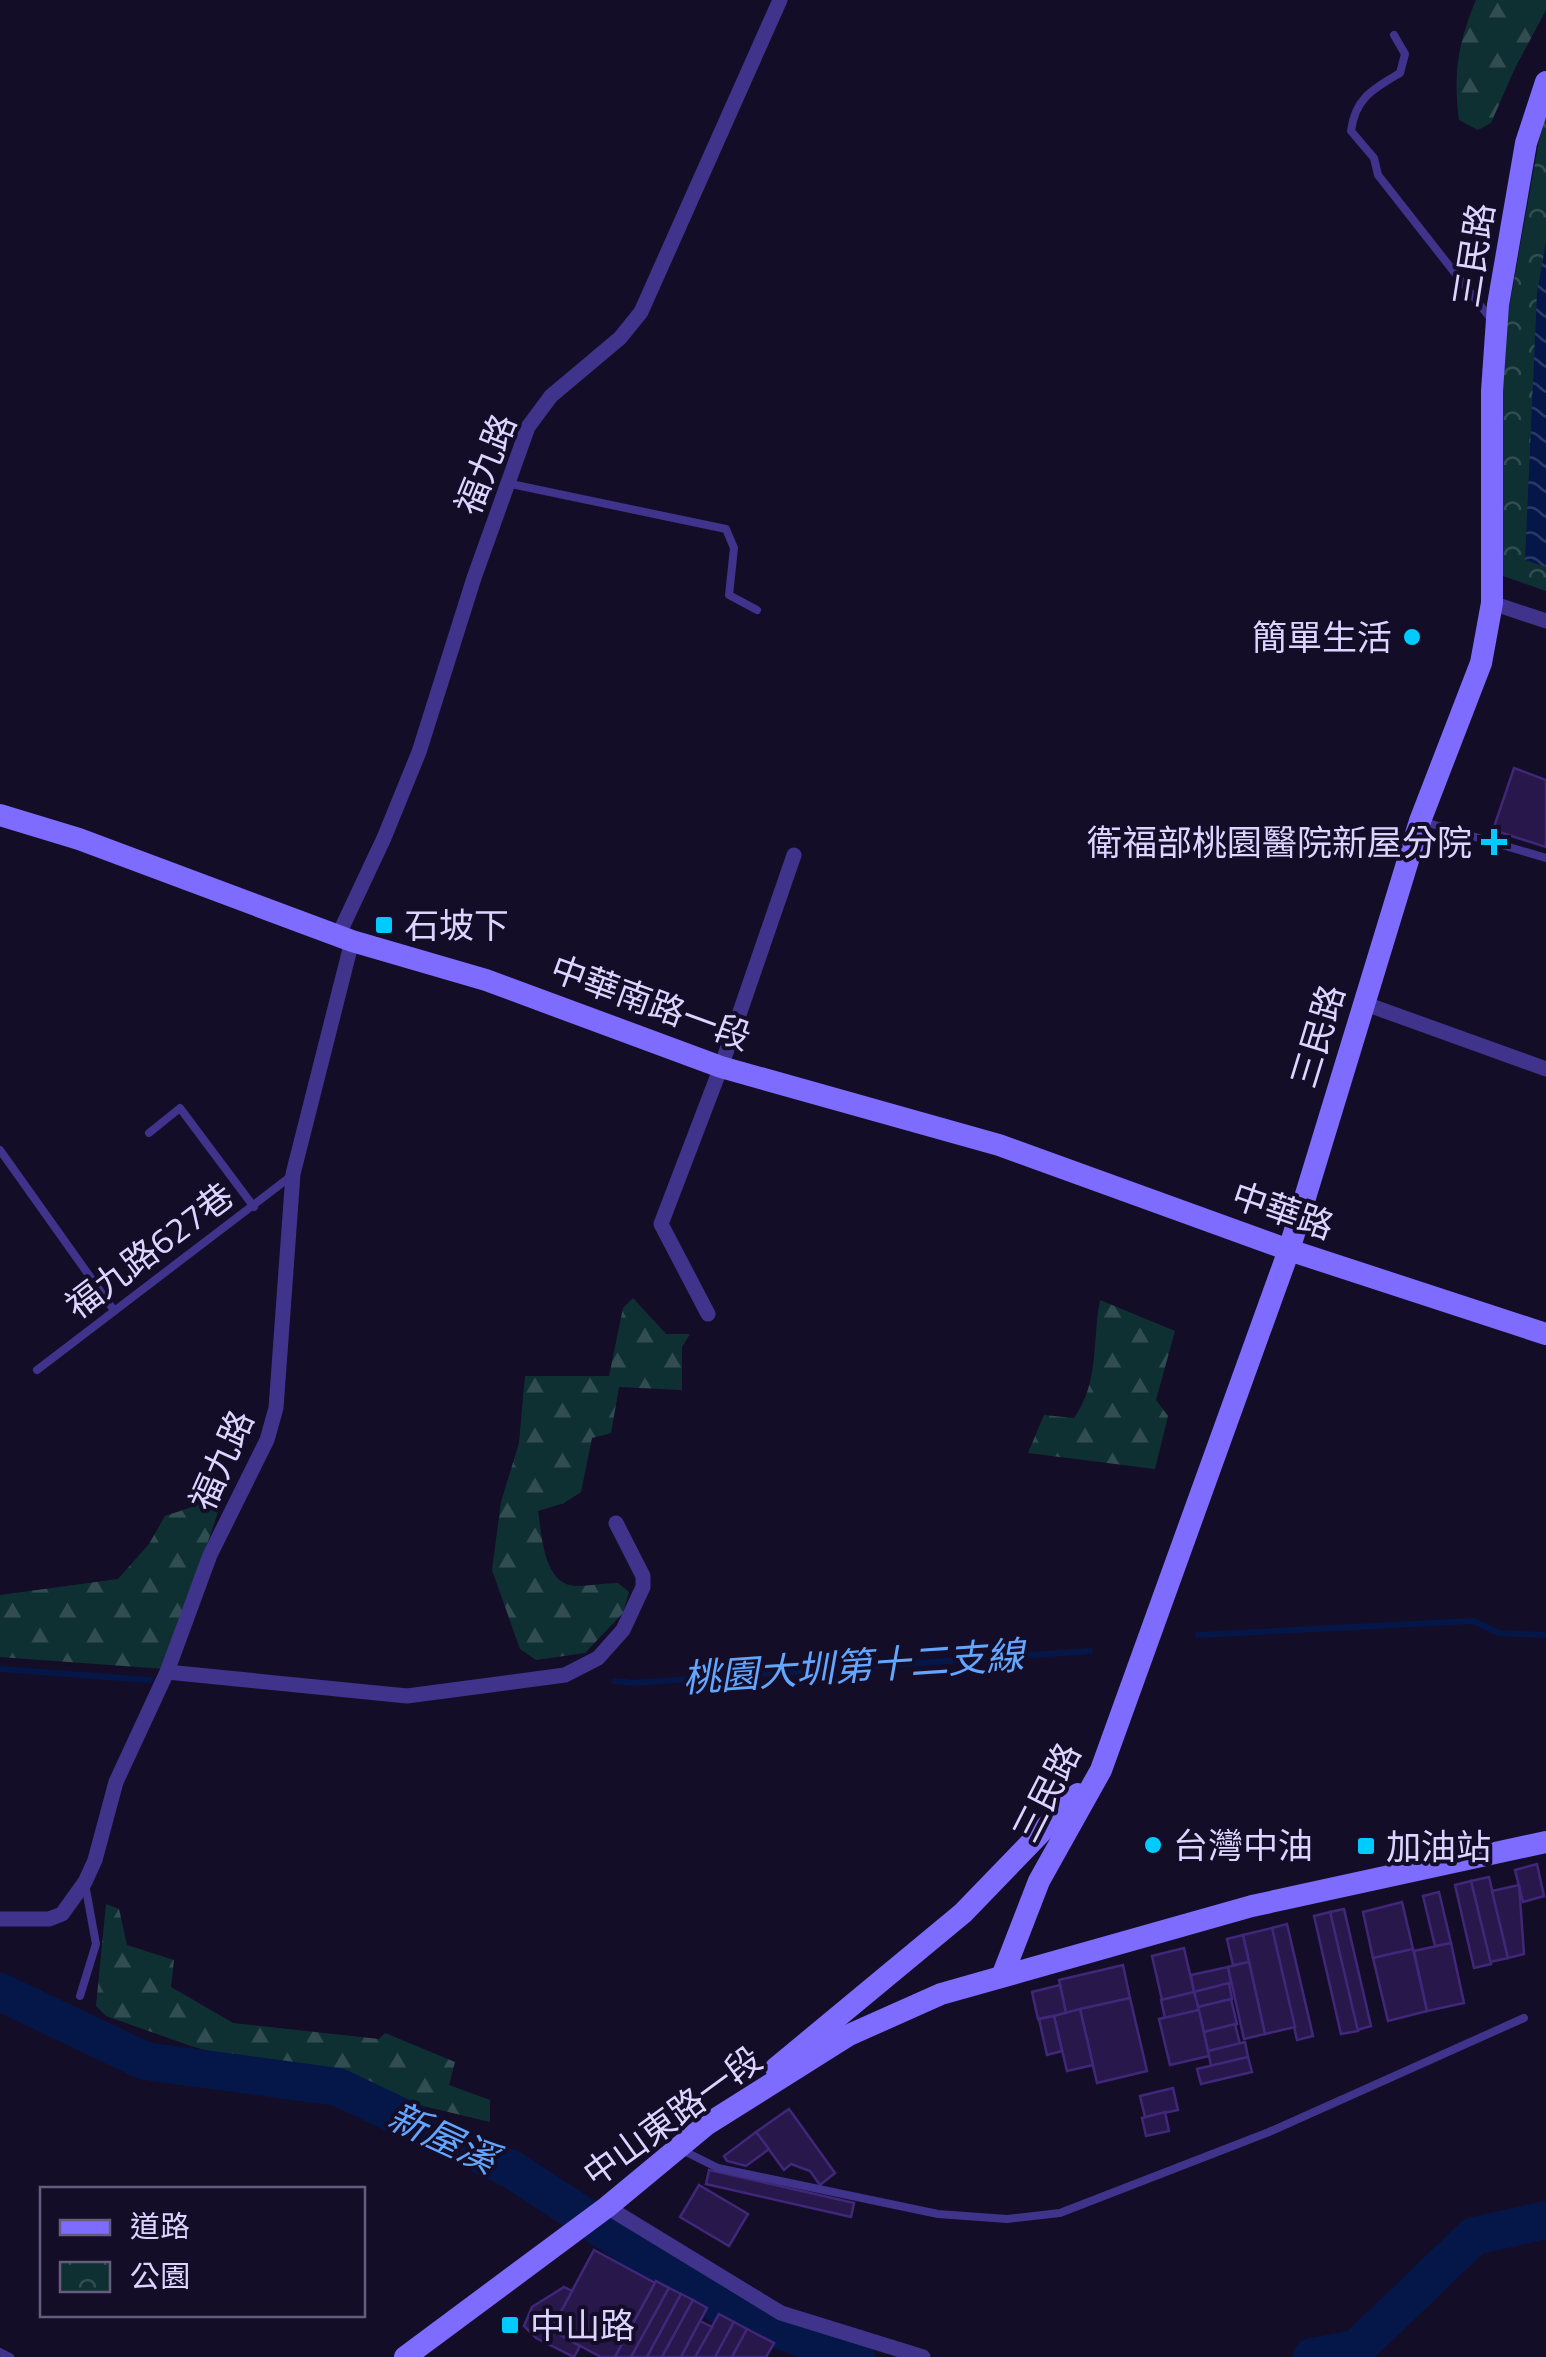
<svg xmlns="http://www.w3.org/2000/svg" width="1546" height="2357" font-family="'Titillium Web','Noto Sans TC',sans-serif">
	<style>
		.forest { fill: url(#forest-firs) }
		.park { fill: url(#park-crowns) }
		.water { fill: url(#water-waves) }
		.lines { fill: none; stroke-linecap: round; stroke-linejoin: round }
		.stream { stroke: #051749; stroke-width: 6 }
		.river { stroke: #051749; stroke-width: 38 }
		.building { fill: #27174b; stroke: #402779; stroke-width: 2.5 }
		.lane { stroke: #40338b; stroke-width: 8 }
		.street { stroke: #40338b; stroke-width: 15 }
		.secondary { stroke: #7e6bff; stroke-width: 22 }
		.poi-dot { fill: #00cbff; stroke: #140d28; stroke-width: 4 }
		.labels { text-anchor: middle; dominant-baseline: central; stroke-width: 8; stroke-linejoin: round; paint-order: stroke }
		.street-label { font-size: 35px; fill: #ddd4ff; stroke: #140d28 }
		.poi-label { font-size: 35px; fill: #ddd4ff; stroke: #140d28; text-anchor: start }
		.water-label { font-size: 38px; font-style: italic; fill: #62a6ff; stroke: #140d28 }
	</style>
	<defs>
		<pattern id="forest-firs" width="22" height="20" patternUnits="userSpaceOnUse" patternTransform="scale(2.5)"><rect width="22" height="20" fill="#0f3033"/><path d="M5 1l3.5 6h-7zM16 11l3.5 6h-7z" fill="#324d52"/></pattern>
		<pattern id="park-crowns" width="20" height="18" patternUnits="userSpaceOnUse" patternTransform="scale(2.5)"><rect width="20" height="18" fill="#0f3033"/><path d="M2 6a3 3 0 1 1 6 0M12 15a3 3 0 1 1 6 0" fill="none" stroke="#324d52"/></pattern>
		<pattern id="water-waves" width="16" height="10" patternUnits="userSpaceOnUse" patternTransform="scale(2.5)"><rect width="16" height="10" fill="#051749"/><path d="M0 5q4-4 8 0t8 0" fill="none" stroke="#293864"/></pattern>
	</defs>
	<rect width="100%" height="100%" fill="#140d28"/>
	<!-- forest -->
	<g class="forest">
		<path d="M1476,0H1546V10L1515,68L1491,123L1478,130L1459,120C1453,73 1458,43 1476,0Z"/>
		<path d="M633,1298L666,1334H690L682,1347V1390L619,1387L611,1433L592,1438L581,1492L564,1503L538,1511C542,1535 543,1586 577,1586C590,1586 604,1583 618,1583L629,1592L623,1613L585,1653L536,1660L520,1649L492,1570L501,1502L519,1443L525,1376H609L623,1308Z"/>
		<path d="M1100,1300L1175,1331L1156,1400L1168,1416L1155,1469L1028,1453L1044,1415L1074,1418C1100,1381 1092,1341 1100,1300Z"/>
		<path d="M204,1503L219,1509L165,1669L0,1657V1595L118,1579L149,1544L165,1516Z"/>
		<path d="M106,1904L119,1909L127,1945L174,1960L171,1987L233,2023L379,2039L385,2033L455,2062L449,2085L490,2100V2122L273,2070L191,2046L106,2016L96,2006Z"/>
	</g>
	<!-- park -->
	<path class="park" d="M1546,101V591L1503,576L1501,353Z"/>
	<!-- water -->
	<path class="water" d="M1546,241V567L1525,560L1537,293Z"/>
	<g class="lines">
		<!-- stream -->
		<g class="stream">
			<path d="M1198,1635L1473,1621L1499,1633L1544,1635"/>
			<path d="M0,1669L150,1680"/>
			<path d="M615,1681L633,1683L1090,1651"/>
		</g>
		<!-- river -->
		<g class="river">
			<path d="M0,1992L145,2061L338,2087L511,2169L734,2314L856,2357"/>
			<path d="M1312,2357L1356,2349L1474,2236L1546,2220"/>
		</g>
	</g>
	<!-- building -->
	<g class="building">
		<path d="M1514,768L1546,780V847L1493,830Z"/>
		<path d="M1537,1864L1544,1896L1523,1902L1515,1870Z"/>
		<path d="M1489,1877L1508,1958L1490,1962L1471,1881Z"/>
		<path d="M1471,1881L1491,1964L1474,1968L1455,1885Z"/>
		<path d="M1519,1885L1524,1954L1508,1958L1492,1891Z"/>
		<path d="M1439,1892L1451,1943L1435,1946L1423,1896Z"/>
		<path d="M1402,1902L1413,1949L1373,1958L1363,1912Z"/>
		<path d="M1344,1909L1371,2026L1357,2030L1330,1912Z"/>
		<path d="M1330,1912L1358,2031L1341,2034L1314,1916Z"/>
		<path d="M1287,1924L1313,2036L1297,2040L1272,1928Z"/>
		<path d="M1272,1928L1295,2027L1265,2034L1243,1935Z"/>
		<path d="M1243,1935L1249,1962L1233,1965L1227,1939Z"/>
		<path d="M1451,1943L1464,2003L1427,2011L1414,1951Z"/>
		<path d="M1184,1948L1194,1992L1162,2000L1152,1956Z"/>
		<path d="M1413,1949L1427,2011L1388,2021L1373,1958Z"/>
		<path d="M1249,1962L1265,2034L1244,2039L1228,1967Z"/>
		<path d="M1123,1965L1130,1998L1066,2013L1059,1980Z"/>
		<path d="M1228,1967L1231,1983L1194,1992L1191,1975Z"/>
		<path d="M1229,1983L1232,1999L1198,2007L1194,1992Z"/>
		<path d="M1060,1985L1066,2013L1038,2019L1032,1992Z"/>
		<path d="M1194,1992L1199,2010L1165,2018L1161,2000Z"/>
		<path d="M1130,1998L1147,2071L1097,2083L1080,2009Z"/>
		<path d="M1231,1999L1237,2024L1204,2032L1198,2007Z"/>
		<path d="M1080,2009L1093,2065L1067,2071L1054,2016Z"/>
		<path d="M1199,2010L1209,2056L1170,2065L1159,2019Z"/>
		<path d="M1054,2016L1062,2051L1047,2055L1039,2019Z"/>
		<path d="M1235,2024L1240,2044L1208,2051L1204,2032Z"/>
		<path d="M1245,2042L1248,2057L1211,2066L1208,2051Z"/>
		<path d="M1248,2057L1252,2072L1201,2084L1197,2069Z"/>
		<path d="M1173,2088L1178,2110L1145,2117L1140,2096Z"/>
		<path d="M789,2109L835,2173L820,2185L810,2171L791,2164L784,2170L756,2132Z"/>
		<path d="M1165,2112L1169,2131L1146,2136L1142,2118Z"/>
		<path d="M756,2132L769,2149L746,2166L727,2161L724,2156Z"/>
		<path d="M709,2170L854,2203L851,2217L706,2184Z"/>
		<path d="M699,2185L748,2214L729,2246L680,2217Z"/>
		<path d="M594,2250L655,2283L615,2357H601L551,2330Z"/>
		<path d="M656,2281L669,2288L631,2357H615Z"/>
		<path d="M564,2287L572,2291L551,2330L580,2346L574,2357L536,2338L524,2326L532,2307Z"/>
		<path d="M669,2288L681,2294L647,2357H631Z"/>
		<path d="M681,2294L693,2300L662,2357H647Z"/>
		<path d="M693,2300L707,2308L681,2357H662Z"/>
		<path d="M719,2314L734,2322L715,2357H695Z"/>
		<path d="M700,2321L712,2327L695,2357H681Z"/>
		<path d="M734,2322L747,2329L732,2357H715Z"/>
		<path d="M747,2329L774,2343L766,2357H732Z"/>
	</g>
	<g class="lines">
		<!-- lane -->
		<g class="lane">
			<path d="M1394,35L1405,54L1400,73C1373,89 1355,98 1351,131L1374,158L1378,175L1491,319"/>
			<path d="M506,483L726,529L734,548L729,595L757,610"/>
			<path d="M1425,822L1546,858"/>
			<path d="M149,1133L180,1108L254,1207"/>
			<path d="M0,1150L113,1309"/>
			<path d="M37,1370L290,1177"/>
			<path d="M80,1996L96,1944L85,1884"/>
			<path d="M682,2150L718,2168L938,2214L1007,2219L1060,2213L1269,2132L1524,2018"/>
			<path d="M0,2352L10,2357"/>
		</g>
		<!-- street -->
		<g class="street">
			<path d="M1492,603L1546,621"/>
			<path d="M338,936L384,838L419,752L474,578L528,427L551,396L620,338L641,312L780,0"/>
			<path d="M1363,1003L1546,1069"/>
			<path d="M708,1314L661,1224L721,1067L794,855"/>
			<path d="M167,1672L407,1696L565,1675L598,1658L623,1630L643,1587V1576L616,1523"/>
			<path d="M0,1919H49L62,1914L85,1882L95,1860L116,1782L167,1672L210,1555L267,1440L276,1408L293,1174L352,941"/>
			<path d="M607,2207L781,2313L923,2357"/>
		</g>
		<!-- secondary -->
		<g class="secondary">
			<path d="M0,815L79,839L352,941L486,980L721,1067L999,1145L1289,1250L1546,1334"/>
			<path d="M1003,1974L1039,1881L1101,1770L1289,1250L1420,821L1481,663L1492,603V391L1498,305L1526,143L1546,82"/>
			<path d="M776,2068L963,1913L1078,1794"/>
			<path d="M405,2357L607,2207L706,2125L849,2035L941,1994L1252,1906L1546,1842"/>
		</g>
	</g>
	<!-- markers -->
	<g class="poi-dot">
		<circle cx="1412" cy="637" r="10"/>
		<path d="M1489 827h10v10h10v10h-10v10h-10v-10h-10v-10h10z"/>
		<rect x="374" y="915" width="20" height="20" rx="5"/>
		<circle cx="1153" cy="1845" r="10"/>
		<rect x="1356" y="1836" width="20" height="20" rx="5"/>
		<rect x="500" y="2315" width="20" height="20" rx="5"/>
	</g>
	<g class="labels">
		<!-- street labels -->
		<g class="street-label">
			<text transform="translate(1473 255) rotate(-81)">三民路</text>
			<text transform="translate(485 464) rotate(-68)">福九路</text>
			<text transform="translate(651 1002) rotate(20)">中華南路一段</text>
			<text transform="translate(1317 1036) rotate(-73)">三民路</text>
			<text transform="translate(1283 1210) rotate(19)">中華路</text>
			<text transform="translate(149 1250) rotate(-37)">福九路627巷</text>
			<text transform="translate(221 1460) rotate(-66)">福九路</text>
			<text transform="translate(1046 1792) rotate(-63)">三民路</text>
			<text transform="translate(672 2116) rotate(-36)">中山東路一段</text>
		</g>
		<!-- poi labels -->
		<g class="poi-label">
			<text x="1392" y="637" text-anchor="end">簡單生活</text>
			<text x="1472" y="842" text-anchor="end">衛福部桃園醫院新屋分院</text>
			<text x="404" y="925">石坡下</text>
			<text x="1173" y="1845">台灣中油</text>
			<text x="1386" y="1846">加油站</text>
			<text x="530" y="2325">中山路</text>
		</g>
		<!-- water labels -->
		<g class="water-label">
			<text transform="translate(853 1666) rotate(-4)">桃園大圳第十二支線</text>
			<text transform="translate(443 2137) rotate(25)">新屋溪</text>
		</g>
	</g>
	<!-- legend -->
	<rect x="40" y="2187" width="325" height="130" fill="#140d28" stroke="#645d7e" stroke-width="2.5"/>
	<rect x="60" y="2220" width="50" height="15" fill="#7e6bff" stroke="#645d7e" stroke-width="2.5"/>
	<text x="130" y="2237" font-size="30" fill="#ddd4ff">道路</text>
	<rect x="60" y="2262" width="50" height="30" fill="url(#park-crowns)" stroke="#645d7e" stroke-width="2.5"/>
	<text x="130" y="2287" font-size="30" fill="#ddd4ff">公園</text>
</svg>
